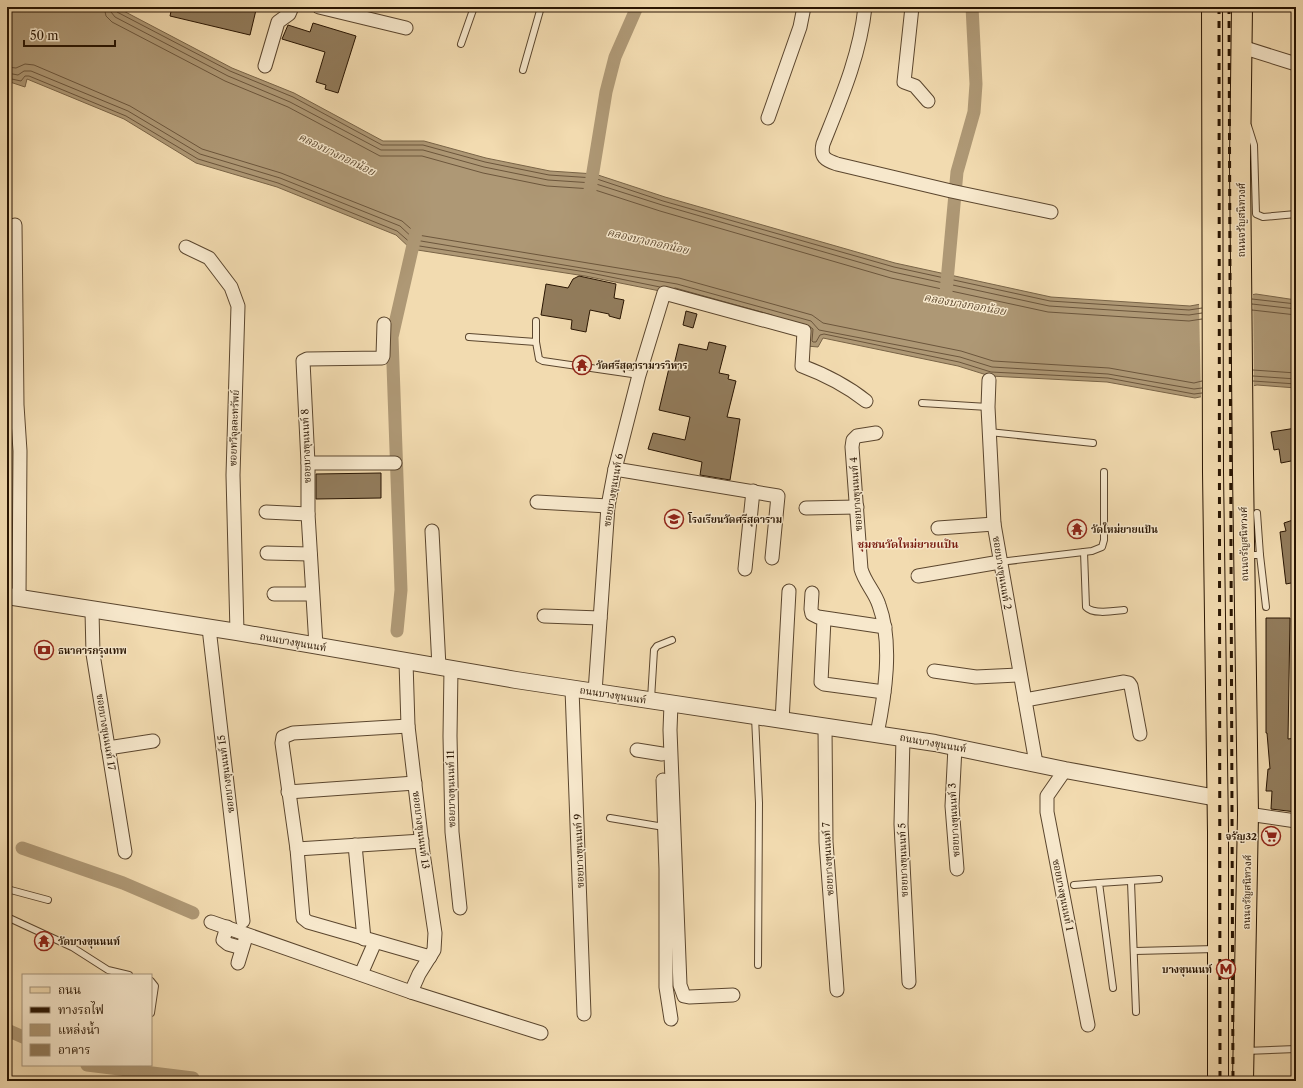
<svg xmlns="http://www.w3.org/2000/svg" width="1303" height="1088" font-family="'Libre Caslon Text','Noto Serif Thai',serif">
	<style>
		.water { fill: #ae9875; stroke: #796447 }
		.pier { fill: #f2dbb0 }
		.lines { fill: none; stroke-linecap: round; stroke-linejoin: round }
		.shore { stroke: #6c563c; stroke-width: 1 }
		.canal { stroke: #ae9875; stroke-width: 13 }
		.building { fill: #927c5c; stroke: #291502 }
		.service-casing { stroke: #5b462e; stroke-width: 8 }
		.minor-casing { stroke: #5b462e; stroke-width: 15 }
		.tertiary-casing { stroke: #5b462e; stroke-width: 18 }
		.primary-casing { stroke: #291502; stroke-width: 22 }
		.service { stroke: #f7e8cc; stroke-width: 6 }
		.minor { stroke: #f7e8cc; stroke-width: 13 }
		.tertiary { stroke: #f7e8cc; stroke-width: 16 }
		.primary { stroke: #f2dbb0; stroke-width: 20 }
		.rail { stroke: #291502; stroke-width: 3; stroke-dasharray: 7 7; stroke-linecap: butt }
		.labels { text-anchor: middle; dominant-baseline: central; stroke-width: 3; stroke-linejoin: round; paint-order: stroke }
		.street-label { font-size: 10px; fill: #291502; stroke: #f7e8cc }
		.poi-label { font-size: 10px; font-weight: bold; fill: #291502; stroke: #f7e8cc; text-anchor: start }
		.water-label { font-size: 11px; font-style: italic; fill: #5e4930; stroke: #f7e8cc }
		.neighbourhood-label { font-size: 11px; font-weight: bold; fill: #7a1f14; stroke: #f7e8cc }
	</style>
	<rect width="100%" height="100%" fill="#f2dbb0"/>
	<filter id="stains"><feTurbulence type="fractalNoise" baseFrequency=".005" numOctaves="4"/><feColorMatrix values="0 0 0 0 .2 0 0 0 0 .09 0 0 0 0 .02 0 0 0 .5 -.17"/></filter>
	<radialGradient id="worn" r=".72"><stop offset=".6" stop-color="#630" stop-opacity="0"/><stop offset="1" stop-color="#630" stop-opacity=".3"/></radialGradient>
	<!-- water -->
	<path class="water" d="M7,7H116L232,68L294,93L383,141H424L486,158L550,171L595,174L665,197L895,263L1051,297L1190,306L1256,294L1296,300V388L1257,385L1195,398L1107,382L990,376L958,366L823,338L818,347L807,346L809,330L660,291L585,276L411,249L396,235L277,187L196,163L124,119L27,79L25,87L7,81Z"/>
	<!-- pier -->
	<path class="pier" d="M1253,292L1254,387L1201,399L1199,303Z"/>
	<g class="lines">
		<!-- shore -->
		<g class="shore">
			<path d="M104,7L106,16L112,22L225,81L288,107L380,156H422L483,173L547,186L592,189L660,211L891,278L1048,312L1189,321L1202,319"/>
			<path d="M110,7L111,12L115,17L228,76L290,102L381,150H423L484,167L548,180L593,183L662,205L893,272L1049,306L1189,315L1202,313"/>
			<path d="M115,7L117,12L230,71L293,97L382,145H423L485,162L549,175L594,178L663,201L894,267L1050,301L1189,310L1202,308"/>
			<path d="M7,67L16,68L25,64L34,65L130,106L202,149L281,173L402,221L418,235L679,278L812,315L823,323L961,351L993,361L1109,368L1194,383L1202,381"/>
			<path d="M7,73L18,75L24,71H31L128,111L200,154L280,178L400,226L415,240L677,284L811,321L819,330L960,357L992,367L1108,374L1194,389L1202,388"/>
			<path d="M7,78L21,81L25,76H29L126,116L198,159L278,183L397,231L413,245L586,272L660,287"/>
			<path d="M675,288L772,315"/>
			<path d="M1252,299L1296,304"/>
			<path d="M1252,304L1296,309"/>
			<path d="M1252,310L1296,315"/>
			<path d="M809,326L813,329L812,341L813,342H816L820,335L824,334L959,362L991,372L1108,378L1194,394L1202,393"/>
			<path d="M1253,370L1296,373"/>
			<path d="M1253,376L1296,379"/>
			<path d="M1253,381L1296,384"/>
		</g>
		<!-- canal -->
		<g class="canal">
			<path d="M590,190L606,92L615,57L637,7"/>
			<path d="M946,292L957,172L974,112L976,84L972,7"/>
			<path d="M397,631L401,590L392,337L416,232"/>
			<path d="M22,848L123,883L193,913"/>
			<path d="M7,1030L23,1037"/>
			<path d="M87,1065L193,1078V1081"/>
		</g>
	</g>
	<!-- building -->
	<g class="building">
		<path d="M172,7H242L256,10L250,35L170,16Z"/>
		<path d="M313,23L356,36L338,93L325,89L326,85L316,82L325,52L282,39L288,25L310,32Z"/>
		<path d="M579,276L616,284L614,298L624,300L620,319L609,316V314L590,310L586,332L571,329L572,320L541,315L546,284L568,288L573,279Z"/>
		<path d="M686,311L697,314L693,328L683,325Z"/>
		<path d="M709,342L726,346L719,373L729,375L728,379L736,381L727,417L740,419L730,480L700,475L702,462L648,449L653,433L685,440L690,417L659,410L670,364L674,365L679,344L707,350Z"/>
		<path d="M1296,428V460L1281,463L1279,449L1274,450L1271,432Z"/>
		<path d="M381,473V498L316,499V474Z"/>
		<path d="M1296,519V582L1286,584L1280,532L1286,531L1284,523Z"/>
		<path d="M1266,618H1290L1288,739L1296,738V812L1271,809L1272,791H1266L1268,769H1270L1267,733H1266Z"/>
	</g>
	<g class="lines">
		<defs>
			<g id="service">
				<path d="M461,44L474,7"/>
				<path d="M523,70L541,7"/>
				<path d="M1248,126L1254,145L1256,214L1263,217L1296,214"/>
				<path d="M536,321V342L539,359L543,361L639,375"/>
				<path d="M469,337L536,342"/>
				<path d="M922,403L988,407"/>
				<path d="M989,432L1093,443"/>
				<path d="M1257,513L1260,555"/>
				<path d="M1084,552L1086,607C1093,615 1114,611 1124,610"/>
				<path d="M1247,555H1260L1266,607"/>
				<path d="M1000,562L1092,551L1102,547L1104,540V472"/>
				<path d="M651,699L654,650L657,646L672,640"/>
				<path d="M755,717L759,803L758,965"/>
				<path d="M610,818L664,827"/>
				<path d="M1131,882L1136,1012"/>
				<path d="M1074,885L1099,883"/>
				<path d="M7,889L48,900"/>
				<path d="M7,917L72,947L108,970L129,975"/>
				<path d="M1135,951L1215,949"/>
				<path d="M151,981L155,986L151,1013"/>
				<path d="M1113,988L1099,883L1159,879"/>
				<path d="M1245,1051L1296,1049"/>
			</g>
			<g id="minor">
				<path d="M319,7L406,28"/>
				<path d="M865,7C860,55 841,99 823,144C820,157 825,160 837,164L951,191L1051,212"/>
				<path d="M912,7L904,82L915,86L928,101"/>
				<path d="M1242,47L1296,64"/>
				<path d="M265,66L278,22L289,14L292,7"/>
				<path d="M768,118L800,27L804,7"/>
				<path d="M15,225L17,405L20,451L19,598"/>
				<path d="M186,247L209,258L231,287L238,306L233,475L237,632"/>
				<path d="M989,380L988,407L994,524L1036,763"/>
				<path d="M876,433L857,436L853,440L852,447L861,569C865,583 875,592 879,605C893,643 885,695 877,734"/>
				<path d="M308,463H395"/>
				<path d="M615,469L778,496L772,558"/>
				<path d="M537,502L608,506"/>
				<path d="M806,508L857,507"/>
				<path d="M266,512L308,514"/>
				<path d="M938,528L994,524"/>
				<path d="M432,531L439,667"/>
				<path d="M267,553L310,554"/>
				<path d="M745,569L753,491"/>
				<path d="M918,576L1000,562"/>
				<path d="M812,593L811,609L812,614L818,617L885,627"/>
				<path d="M274,594H312"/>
				<path d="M92,611L93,654L125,852"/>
				<path d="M544,616L600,618"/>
				<path d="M824,619L821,682L824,684L884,692"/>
				<path d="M209,628L243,921"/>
				<path d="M316,646L308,514V463L303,361L307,359L382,358L383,356L384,324"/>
				<path d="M406,662L408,726L423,853L435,933L434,950L419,974L411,992"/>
				<path d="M451,669L450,736L452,832L460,908"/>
				<path d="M934,671L976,677L1020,675"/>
				<path d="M572,689L584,1014"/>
				<path d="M595,692L608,506L615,469L639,375L664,293L804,331L802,366C826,375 846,385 866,401"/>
				<path d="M1025,700L1124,682L1129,683L1131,686L1140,734"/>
				<path d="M671,704L670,730L680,985L684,996L689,997L733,995"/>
				<path d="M782,721L789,591"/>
				<path d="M408,726L293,733L283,737L282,743L297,849L303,918L308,922L430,957"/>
				<path d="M825,727L826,842L837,990"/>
				<path d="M903,737L901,824L909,982"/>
				<path d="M955,747L952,806L957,869"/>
				<path d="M108,748L153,741"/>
				<path d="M637,750L662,754"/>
				<path d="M1065,770L1047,796V812L1088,1025"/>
				<path d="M663,780L666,869V987L671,1019"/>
				<path d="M288,792L415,783"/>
				<path d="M1248,814L1296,821"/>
				<path d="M355,845L364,939"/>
				<path d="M297,849L422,841"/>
				<path d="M211,922L411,992L541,1033"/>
				<path d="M227,927L223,940L228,944L242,948"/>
				<path d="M238,963L245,940"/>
				<path d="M361,974L375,942"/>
			</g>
			<path id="tertiary" d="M7,596L237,632L516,680L935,743L1065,770L1217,798"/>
			<g id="primary">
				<path d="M1212,7L1213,472L1218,832V1081"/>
				<path d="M1242,7L1240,163L1243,473L1248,814L1243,1081"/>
			</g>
		</defs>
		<!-- service casing -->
		<use href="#service" class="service-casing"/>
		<!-- minor casing -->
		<use href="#minor" class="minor-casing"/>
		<!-- tertiary casing -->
		<use href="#tertiary" class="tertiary-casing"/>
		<!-- primary casing -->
		<use href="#primary" class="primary-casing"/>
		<!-- service -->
		<use href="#service" class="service"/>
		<!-- minor -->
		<use href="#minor" class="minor"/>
		<!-- tertiary -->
		<use href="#tertiary" class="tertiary"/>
		<!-- primary -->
		<use href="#primary" class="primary"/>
		<!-- rail -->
		<g class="rail">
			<path d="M1219,7L1220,1081"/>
			<path d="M1229,7L1233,1081"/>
		</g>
	</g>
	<!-- icons -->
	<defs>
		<symbol id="temple-ring" viewBox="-11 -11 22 22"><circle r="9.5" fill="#f7e8cc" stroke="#8f2418" stroke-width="1.5"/><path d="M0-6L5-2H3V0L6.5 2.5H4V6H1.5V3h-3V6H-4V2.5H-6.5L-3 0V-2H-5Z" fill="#8f2418"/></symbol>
		<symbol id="school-ring" viewBox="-11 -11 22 22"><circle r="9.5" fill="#f7e8cc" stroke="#8f2418" stroke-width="1.5"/><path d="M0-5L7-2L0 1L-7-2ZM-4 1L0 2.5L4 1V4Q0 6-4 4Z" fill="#8f2418"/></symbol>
		<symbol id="bank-ring" viewBox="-11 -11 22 22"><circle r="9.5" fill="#f7e8cc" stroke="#8f2418" stroke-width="1.5"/><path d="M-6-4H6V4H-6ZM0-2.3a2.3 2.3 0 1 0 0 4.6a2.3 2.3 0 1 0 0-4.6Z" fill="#8f2418"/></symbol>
		<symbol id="supermarket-ring" viewBox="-11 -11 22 22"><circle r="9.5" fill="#f7e8cc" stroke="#8f2418" stroke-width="1.5"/><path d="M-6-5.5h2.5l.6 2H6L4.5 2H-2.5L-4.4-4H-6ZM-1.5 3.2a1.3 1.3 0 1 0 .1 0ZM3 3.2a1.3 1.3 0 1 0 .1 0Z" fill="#8f2418"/></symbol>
		<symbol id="metro-ring" viewBox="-11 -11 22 22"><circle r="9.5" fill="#f7e8cc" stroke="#8f2418" stroke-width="1.5"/><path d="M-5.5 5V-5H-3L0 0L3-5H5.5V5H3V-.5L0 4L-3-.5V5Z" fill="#8f2418"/></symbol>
	</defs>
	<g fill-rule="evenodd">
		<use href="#temple-ring" x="571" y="354" width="22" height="22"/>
		<use href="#school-ring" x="663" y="508" width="22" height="22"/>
		<use href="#temple-ring" x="1066" y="518" width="22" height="22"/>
		<use href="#bank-ring" x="33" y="639" width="22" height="22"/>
		<use href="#supermarket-ring" x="1260" y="825" width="22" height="22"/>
		<use href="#temple-ring" x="33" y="930" width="22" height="22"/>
		<use href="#metro-ring" x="1215" y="958" width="22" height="22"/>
	</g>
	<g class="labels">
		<!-- street labels -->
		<g class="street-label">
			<text transform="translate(1241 220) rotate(-90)">ถนนจรัญสนิทวงศ์</text>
			<text transform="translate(234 428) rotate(-88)">ซอยทวีจุลละทรัพย์</text>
			<text transform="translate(306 446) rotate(-92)">ซอยบางขุนนนท์ 8</text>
			<text transform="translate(613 490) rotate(-80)">ซอยบางขุนนนท์ 6</text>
			<text transform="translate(856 494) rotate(-94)">ซอยบางขุนนนท์ 4</text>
			<text transform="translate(1244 544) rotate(-91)">ถนนจรัญสนิทวงศ์</text>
			<text transform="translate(1002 573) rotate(81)">ซอยบางขุนนนท์ 2</text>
			<text transform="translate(293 642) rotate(10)">ถนนบางขุนนนท์</text>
			<text transform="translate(613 695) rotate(9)">ถนนบางขุนนนท์</text>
			<text transform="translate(106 732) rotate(81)">ซอยบางขุนนนท์ 17</text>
			<text transform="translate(933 743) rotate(10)">ถนนบางขุนนนท์</text>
			<text transform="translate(226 774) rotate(-97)">ซอยบางขุนนนท์ 15</text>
			<text transform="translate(451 789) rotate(-91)">ซอยบางขุนนนท์ 11</text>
			<text transform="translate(954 820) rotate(-93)">ซอยบางขุนนนท์ 3</text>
			<text transform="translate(421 830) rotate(83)">ซอยบางขุนนนท์ 13</text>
			<text transform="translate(579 851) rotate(-92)">ซอยบางขุนนนท์ 9</text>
			<text transform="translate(828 859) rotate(-93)">ซอยบางขุนนนท์ 7</text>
			<text transform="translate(903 860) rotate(-92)">ซอยบางขุนนนท์ 5</text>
			<text transform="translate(1247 892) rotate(-89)">ถนนจรัญสนิทวงศ์</text>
			<text transform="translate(1063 895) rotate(79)">ซอยบางขุนนนท์ 1</text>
		</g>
		<!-- poi labels -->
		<g class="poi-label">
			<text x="596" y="365">วัดศรีสุดารามวรวิหาร</text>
			<text x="688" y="519">โรงเรียนวัดศรีสุดาราม</text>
			<text x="1091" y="529">วัดใหม่ยายแป้น</text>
			<text x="58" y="650">ธนาคารกรุงเทพ</text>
			<text x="1257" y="836" text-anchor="end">จรัญ32</text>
			<text x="58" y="941">วัดบางขุนนนท์</text>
			<text x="1212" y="969" text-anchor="end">บางขุนนนท์</text>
		</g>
		<!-- water labels -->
		<g class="water-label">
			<text transform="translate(337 154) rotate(26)">คลองบางกอกน้อย</text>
			<text transform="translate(648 241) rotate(13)">คลองบางกอกน้อย</text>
			<text transform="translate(965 304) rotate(10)">คลองบางกอกน้อย</text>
		</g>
		<!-- neighbourhood labels -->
		<g class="neighbourhood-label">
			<text x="908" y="544">ชุมชนวัดใหม่ยายแป้น</text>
		</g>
	</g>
	<!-- margin -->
	<rect width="1303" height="1088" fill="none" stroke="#f2dbb0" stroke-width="24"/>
	<rect x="8" y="8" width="1287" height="1072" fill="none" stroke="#291502" stroke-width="2"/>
	<rect x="12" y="12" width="1279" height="1064" fill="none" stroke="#291502"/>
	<!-- legend -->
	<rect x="22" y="974" width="130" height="92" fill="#f7e8cc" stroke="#a5947b"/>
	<rect x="30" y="987" width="20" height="6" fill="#f2dbb0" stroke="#a5947b"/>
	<text x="58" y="994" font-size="12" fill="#291502">ถนน</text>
	<rect x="30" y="1007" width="20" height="6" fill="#291502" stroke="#a5947b"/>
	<text x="58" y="1014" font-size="12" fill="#291502">ทางรถไฟ</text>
	<rect x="30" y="1024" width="20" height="12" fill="#ae9875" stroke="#a5947b"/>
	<text x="58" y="1034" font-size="12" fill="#291502">แหล่งน้ำ</text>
	<rect x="30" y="1044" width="20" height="12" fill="#927c5c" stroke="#a5947b"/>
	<text x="58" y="1054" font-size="12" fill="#291502">อาคาร</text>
	<!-- scale -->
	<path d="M24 40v6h91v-6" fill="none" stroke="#291502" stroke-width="2"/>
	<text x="30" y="40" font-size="12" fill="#291502" stroke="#f7e8cc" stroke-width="3" paint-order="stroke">50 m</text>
	<rect width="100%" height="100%" filter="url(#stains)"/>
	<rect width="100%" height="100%" fill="url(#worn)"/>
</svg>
